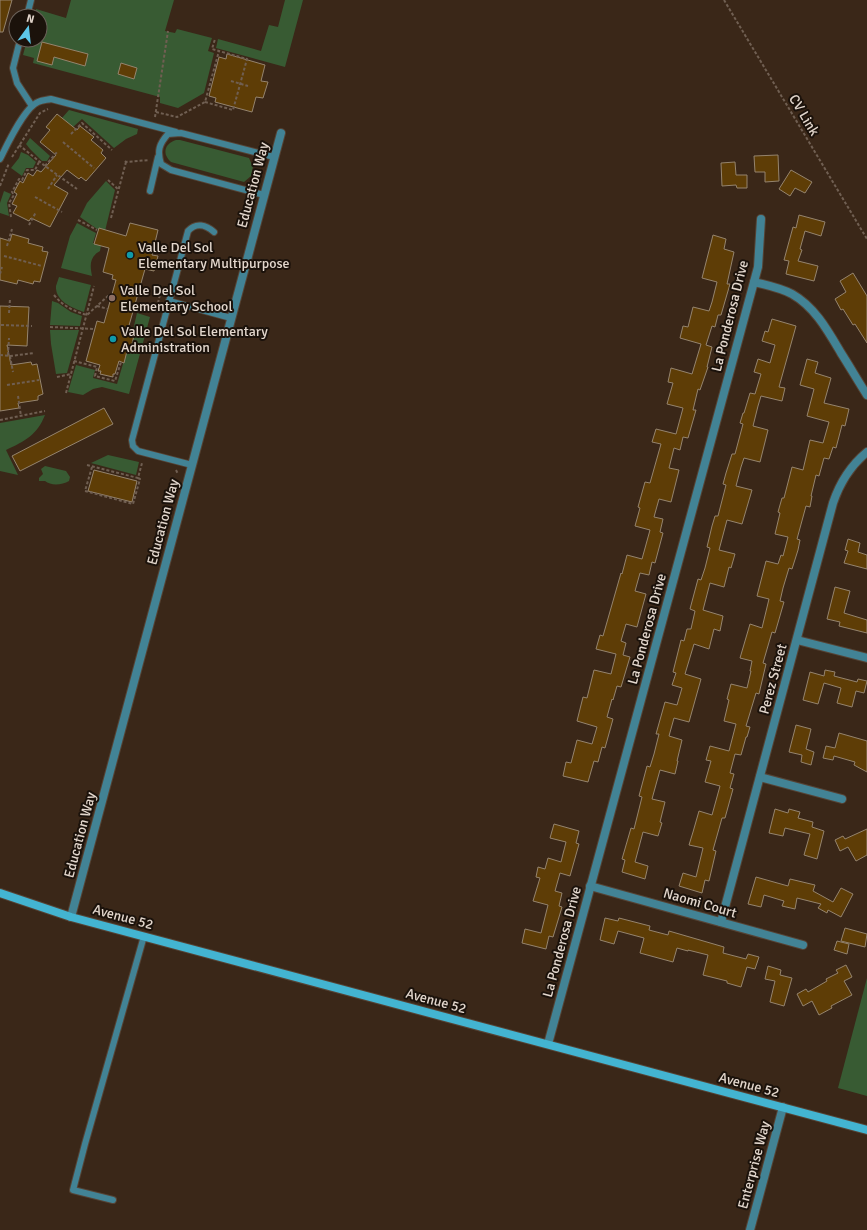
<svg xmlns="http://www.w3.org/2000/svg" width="867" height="1230" font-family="Signika,sans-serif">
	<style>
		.green { fill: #385b33 }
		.building { fill: #5e3d06; stroke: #95846e }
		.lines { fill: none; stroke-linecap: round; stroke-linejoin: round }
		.service-casing { stroke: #554335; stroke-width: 8 }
		.minor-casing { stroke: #554335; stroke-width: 10 }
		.secondary-casing { stroke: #554335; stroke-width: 10 }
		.path { stroke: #705f52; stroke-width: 2; stroke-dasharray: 3 2; stroke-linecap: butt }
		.service { stroke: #428395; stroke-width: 6 }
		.minor { stroke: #428395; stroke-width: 8 }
		.secondary { stroke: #43b4d1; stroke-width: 8 }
		.culture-dot { fill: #0f9aa8; stroke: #1b120b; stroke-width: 1.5 }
		.education-dot { fill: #8d6e63; stroke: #1b120b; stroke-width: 1.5 }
		.labels { text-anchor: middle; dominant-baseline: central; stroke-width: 4; stroke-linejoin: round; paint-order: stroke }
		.street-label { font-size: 14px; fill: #e3d7cd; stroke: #1b120b }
		.poi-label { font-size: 14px; fill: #e3d7cd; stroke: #1b120b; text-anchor: start }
	</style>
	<rect width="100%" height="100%" fill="#3a2718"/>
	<!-- green -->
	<g class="green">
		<path d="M71,0H174L165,31L175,33L177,29L212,38L208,51L214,53L204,93L178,108L160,103V97L33,63L34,58L23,55L27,40H40V16H34L36,9L66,18Z"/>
		<path d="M285,0H303L285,67L216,48L218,39L261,51L269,25L278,27Z"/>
		<path d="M69,110L138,129L137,134L126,139L114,148L82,119L73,127L62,118Z"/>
		<path d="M30,138L50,156L47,161H42L30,149L26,144Z"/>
		<path d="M176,140H180L249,158L253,167L251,176L244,182L171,162C162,154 164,144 176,140Z"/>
		<path d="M21,152L28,155L36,162L33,168H26L22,176L11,168L19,158Z"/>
		<path d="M106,181L115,190L105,231L97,229L80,217L87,203Z"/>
		<path d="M4,191L11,194L7,203L9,216L0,213V203Z"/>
		<path d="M77,223L92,231L96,233L93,243L101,245L100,251C89,257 90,266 92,276L61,268L70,236Z"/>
		<path d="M59,277L91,285L84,312C72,308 55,301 56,286C57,283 58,280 59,277Z"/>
		<path d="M52,301L58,303L71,312L82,316L80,326L50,325Z"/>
		<path d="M137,313L150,317L129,394L102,387L93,389L83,395L68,392L76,365L95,370L93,378L117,384L128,347H131L135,331L133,330Z"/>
		<path d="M50,330H79L67,373L56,374L51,344Z"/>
		<path d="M45,415C37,435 25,441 6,450L18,475L0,471V423Z"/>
		<path d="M108,455L139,462L136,475L91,463Z"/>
		<path d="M45,466L66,471L70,477L69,481C62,485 51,486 45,481H39V478L43,474L41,469Z"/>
		<path d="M867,978V1096L838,1088Z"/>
	</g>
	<!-- building -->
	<g class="building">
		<path d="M0,0H12L3,32H0Z"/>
		<path d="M42,42L88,54L85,66L54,57L52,65L37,61Z"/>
		<path d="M227,54L265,65L261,81L268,82L263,98L256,97L252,112L215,102L216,98L209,96L219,57L226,59Z"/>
		<path d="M121,63L137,68L134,79L118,74Z"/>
		<path d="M57,114L77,130L80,126L94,137L91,140L103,150L101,153L106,158L86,181L81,177L79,179L67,170L54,185L68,193L50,227L31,218L29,221L13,213L17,206L12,204L17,194L14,192L20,181L23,183L28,173L33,176L37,170L41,172L56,155L40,142L50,130L46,127Z"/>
		<path d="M778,155L779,181L765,182V172H755L754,156Z"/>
		<path d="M735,162L736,175H747V188H737L736,185L722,186L721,163Z"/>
		<path d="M791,170L812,182L805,193L795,188L790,196L779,189Z"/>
		<path d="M799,215L825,222L821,236L805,231L800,249L802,250L798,261L818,266L814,281L786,274L789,261L784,260L793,227L796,228Z"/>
		<path d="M130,223L158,230L152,255L158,256L154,271L145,269L128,329L135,331L131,348L128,347L124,363L119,361L115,374H113V377L100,374L101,371H98L100,365L86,361L97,321L104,323L116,280L112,279L113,275L103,272L109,248L94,244L99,228L126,236Z"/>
		<path d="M12,234L29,239L28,243L43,247L42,251L48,252L40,282L34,281L33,284L18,280L17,284L0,280V238L10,241Z"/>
		<path d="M713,235L726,239L724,249L734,252L727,284H730L721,315H718L715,327L712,326L706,345L712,347L707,367H708L700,390L698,389L693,410H696L688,438L683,437L680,450L674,448L669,468L679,470L671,502L659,499L654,517L663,519L660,532L663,533L655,563L652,562L649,575L640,573L635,591L646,594L637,627L626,624L621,641L626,643L623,655L630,657L621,687L617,686L613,700L612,699L607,717L613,719L605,748L602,747L598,762L594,761L588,782L563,776L566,762L571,763L577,740L592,744L597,727L577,721L583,697L587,698L594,670L611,674L616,654L596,649L600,635L603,636L621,573L622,574L627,555L642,559L650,530L635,526L640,508L638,507L645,482L650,483L661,444L652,442L656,429L676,434L683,408L667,404L673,383L668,382L671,368L692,374L701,344L680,338L683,326L688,327L693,307L709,311L712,302L717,282L702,278Z"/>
		<path d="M853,273L867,296V343L855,324L853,325L843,309L841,310L835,299L846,292L840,281Z"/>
		<path d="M0,306L29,307L27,346L7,345L11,365L31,362L32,365L37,364L43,394L38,396V400L18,403L19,408L0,411Z"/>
		<path d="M772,319L796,326L779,387L785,388L782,401L761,396L758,406L753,426L768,430L760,462L744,458L741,467L736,486L752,490L742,524L727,520L719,550L735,554L731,568L729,567L724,587L710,583L703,610L723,616L720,631L714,629L709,649L694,644L685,674L701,679L689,722L674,718L669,736L682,740L677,761H678L675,774L660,770L652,799L665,802L660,822L662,823L658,836L643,832L635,862L648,866L645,879L622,872L625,860L622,859L631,828L634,829L642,797L639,796L647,766L650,767L654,754L659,734H656L665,702L677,705L682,688L672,685L676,673L673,672L681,640L684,641L687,629H691L695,611L690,609L698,579L701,580L705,568L710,548L707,547L712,526L715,516H718L726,485L723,484L726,473L732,454H735L743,424L740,423L743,413H744L750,393L755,394L761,374L754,372L758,359L770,363L775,345L762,341L765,331L768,332Z"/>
		<path d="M807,359L818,362L815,373L831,378L824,403L849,409L845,426L842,425L836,448L833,447L829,459L824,458L819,476L816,475L811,496H812L810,507L806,506L797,539L800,540L798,550L792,569L789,568L783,588L780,601L784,602L775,633L772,632L763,663L766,664L759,694L756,693L746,726L750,727L747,737H746L741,755L735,754L730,773L734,774L730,788L733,789L725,818H722L713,850L716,851L709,881L705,880L702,893L679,886L683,873L696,877L703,848L689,845L693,832L699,811L712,815L720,786L705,782L711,761L706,760L710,746L729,751L736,724L724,721L729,700L727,699L731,684L747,688L751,671H750L752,661L740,658L750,624L762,628L769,599L757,596L766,561L778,564L781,555L783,556L788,537L775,534L780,513L778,512L782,498H784L792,467L803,470L810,440L823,443L829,422L807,416L814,389L800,385Z"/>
		<path d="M104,408L113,424L20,471L12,456Z"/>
		<path d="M94,470L137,481L132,502L88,491Z"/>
		<path d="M848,539L860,543L858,552L867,555V569L844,563L848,551L845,550Z"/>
		<path d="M835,587L850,591L844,613L867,620V633L839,626L840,622L827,619Z"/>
		<path d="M825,670L835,672L834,676L857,682L858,679L867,681L864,693L856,691L852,707L837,703L841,688L824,683L818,704L803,700L810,672L824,676Z"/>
		<path d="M796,725L811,729L806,749L814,752L811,765L801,762L802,755L789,752Z"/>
		<path d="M839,733L867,741V772L854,765L855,762L834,756L833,760L823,758L826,746L835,748Z"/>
		<path d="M775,809L788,813L789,809L800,812L798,818L813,822L812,827L824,831L817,859L804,855L810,834L785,828L783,836L769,833Z"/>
		<path d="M554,824L579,831L576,843L579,844L570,876L560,873L555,891L562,893L559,906L562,907L553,937L549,936L546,949L522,943L525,929L541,933L548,905L533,901L540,878L536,877L538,867L545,869L548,858L561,862L566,842L550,838Z"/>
		<path d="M867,829V855L856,861L848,847L840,851L835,840L843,836L845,839Z"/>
		<path d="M756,877L788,886L790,879L815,885L813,891L833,902L841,888L853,894L841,917L828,910L827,913L818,908L821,904L797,898L795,909L782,906L784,901L764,895L761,907L748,904Z"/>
		<path d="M605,918L618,921L619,918L650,926L649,930L668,935L669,931L724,947L723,953L746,959L748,954L759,957L755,969L747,967L741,987L727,983V981L703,975L708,955L688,950V951L677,948L673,962L640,953L644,938L618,931L614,944L600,940Z"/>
		<path d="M845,928L867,934L865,947L841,941Z"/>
		<path d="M837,941L849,944L847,954L834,950Z"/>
		<path d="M846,965L852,977L844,981L852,995L831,1006L832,1008L819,1015L812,1001L803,1006L797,994L806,989L808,992L827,981L826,979L838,973L836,970Z"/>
		<path d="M768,966L781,970L780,975L792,978L784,1006L770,1002L775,981L765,979Z"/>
	</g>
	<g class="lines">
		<defs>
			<g id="service">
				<path d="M27,16L31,0"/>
				<path d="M20,40L13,68L17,83L32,106"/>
				<path d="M0,159C7,145 24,108 38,102C42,100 47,100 51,99L176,132"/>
				<path d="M150,191L158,157"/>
				<path d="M264,195L171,170L161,164C157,151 159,144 168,134L181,133L274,157"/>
				<path d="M169,301L231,318"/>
				<path d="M192,465L138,451L133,446L132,440L188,231C196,222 206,225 214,232"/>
				<path d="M113,1200L73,1190L85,1144L144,936"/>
			</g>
			<g id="minor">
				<path d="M754,282C767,285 781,288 792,294C815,307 828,331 841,353C850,367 858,381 867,395"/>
				<path d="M797,640L867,658"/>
				<path d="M760,777L842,799"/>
				<path d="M590,886L803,945"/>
				<path d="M71,917L281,133"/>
				<path d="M721,922L833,503C840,482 850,466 867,452"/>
				<path d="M548,1044L758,267L761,219"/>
				<path d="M750,1230L783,1107"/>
			</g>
			<path id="secondary" d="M0,893L71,917L867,1130"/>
		</defs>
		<!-- service casing -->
		<use href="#service" class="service-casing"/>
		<!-- minor casing -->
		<use href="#minor" class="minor-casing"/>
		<!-- secondary casing -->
		<use href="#secondary" class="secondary-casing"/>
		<!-- path -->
		<g class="path">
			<path d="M724,0L867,239"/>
			<path d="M231,81L248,86"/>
			<path d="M205,102L233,110L247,59L219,51"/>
			<path d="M156,112L177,117L205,102L219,51L212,49L215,39"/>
			<path d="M155,117L168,31"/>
			<path d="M71,134L82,123L112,150"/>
			<path d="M63,142L94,168"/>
			<path d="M19,145L45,166L77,189"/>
			<path d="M12,157L40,113L48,109"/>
			<path d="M125,161L126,162L149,160"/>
			<path d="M45,166L58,151"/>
			<path d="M108,180L119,190"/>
			<path d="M0,186L9,163"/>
			<path d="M48,189L57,175"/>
			<path d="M35,197L62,212"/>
			<path d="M247,201L251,202"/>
			<path d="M11,217L9,203L14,195L12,192L19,179L22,180L27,170H35L39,162"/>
			<path d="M111,218L126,162"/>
			<path d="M78,220L97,230"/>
			<path d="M29,225L36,212"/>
			<path d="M7,246L12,229"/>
			<path d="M4,256L42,266"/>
			<path d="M0,274L2,267"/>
			<path d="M54,295C63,306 73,311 87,315L109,295"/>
			<path d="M158,303L161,290"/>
			<path d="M97,306L108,309"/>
			<path d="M9,313L10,299"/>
			<path d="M1,325L32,326"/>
			<path d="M50,327L95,329"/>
			<path d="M0,355L10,356L34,353"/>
			<path d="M8,355L9,338"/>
			<path d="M10,356L13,372"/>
			<path d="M74,361L97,367L95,376L115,381L121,362"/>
			<path d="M57,377L71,374"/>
			<path d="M7,385L39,380"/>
			<path d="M66,393L94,286"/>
			<path d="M18,396L21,416"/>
			<path d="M0,420L45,411"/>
			<path d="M87,465L138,478L142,463"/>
			<path d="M92,467L85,491L133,504L140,479L138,478"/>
			<path d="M176,470L178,474"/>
		</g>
		<!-- service -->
		<use href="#service" class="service"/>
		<!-- minor -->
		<use href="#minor" class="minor"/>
		<!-- secondary -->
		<use href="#secondary" class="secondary"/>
	</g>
	<!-- markers -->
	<g class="culture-dot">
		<circle cx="130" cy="255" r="4"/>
		<circle cx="113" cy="339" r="4"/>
	</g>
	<circle class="education-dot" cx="112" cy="298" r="4"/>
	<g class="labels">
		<!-- street labels -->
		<g class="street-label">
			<text transform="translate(804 115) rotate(59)">CV Link</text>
			<text transform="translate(253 185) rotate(-75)">Education Way</text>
			<text transform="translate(730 316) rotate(-76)">La Ponderosa Drive</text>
			<text transform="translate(163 522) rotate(-75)">Education Way</text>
			<text transform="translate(647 629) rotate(-75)">La Ponderosa Drive</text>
			<text transform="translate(773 679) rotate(-75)">Perez Street</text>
			<text transform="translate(80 835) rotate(-75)">Education Way</text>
			<text transform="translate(700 903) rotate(16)">Naomi Court</text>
			<text transform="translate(123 917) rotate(15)">Avenue 52</text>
			<text transform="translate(562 942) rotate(-75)">La Ponderosa Drive</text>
			<text transform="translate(436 1001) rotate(15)">Avenue 52</text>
			<text transform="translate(749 1085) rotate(15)">Avenue 52</text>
			<text transform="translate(754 1165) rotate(-75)">Enterprise Way</text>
		</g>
		<!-- poi labels -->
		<g class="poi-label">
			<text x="138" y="247">Valle Del Sol<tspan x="138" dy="16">Elementary Multipurpose</tspan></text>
			<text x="120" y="290">Valle Del Sol<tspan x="120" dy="16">Elementary School</tspan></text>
			<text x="121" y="331">Valle Del Sol Elementary<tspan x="121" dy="16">Administration</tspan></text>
		</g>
	</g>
	<!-- north arrow -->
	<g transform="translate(28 28) rotate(15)"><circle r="19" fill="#1b120b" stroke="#6b6159"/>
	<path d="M0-3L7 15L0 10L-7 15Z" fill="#5dc7e8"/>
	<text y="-6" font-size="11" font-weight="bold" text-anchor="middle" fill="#e3d7cd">N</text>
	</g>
</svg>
